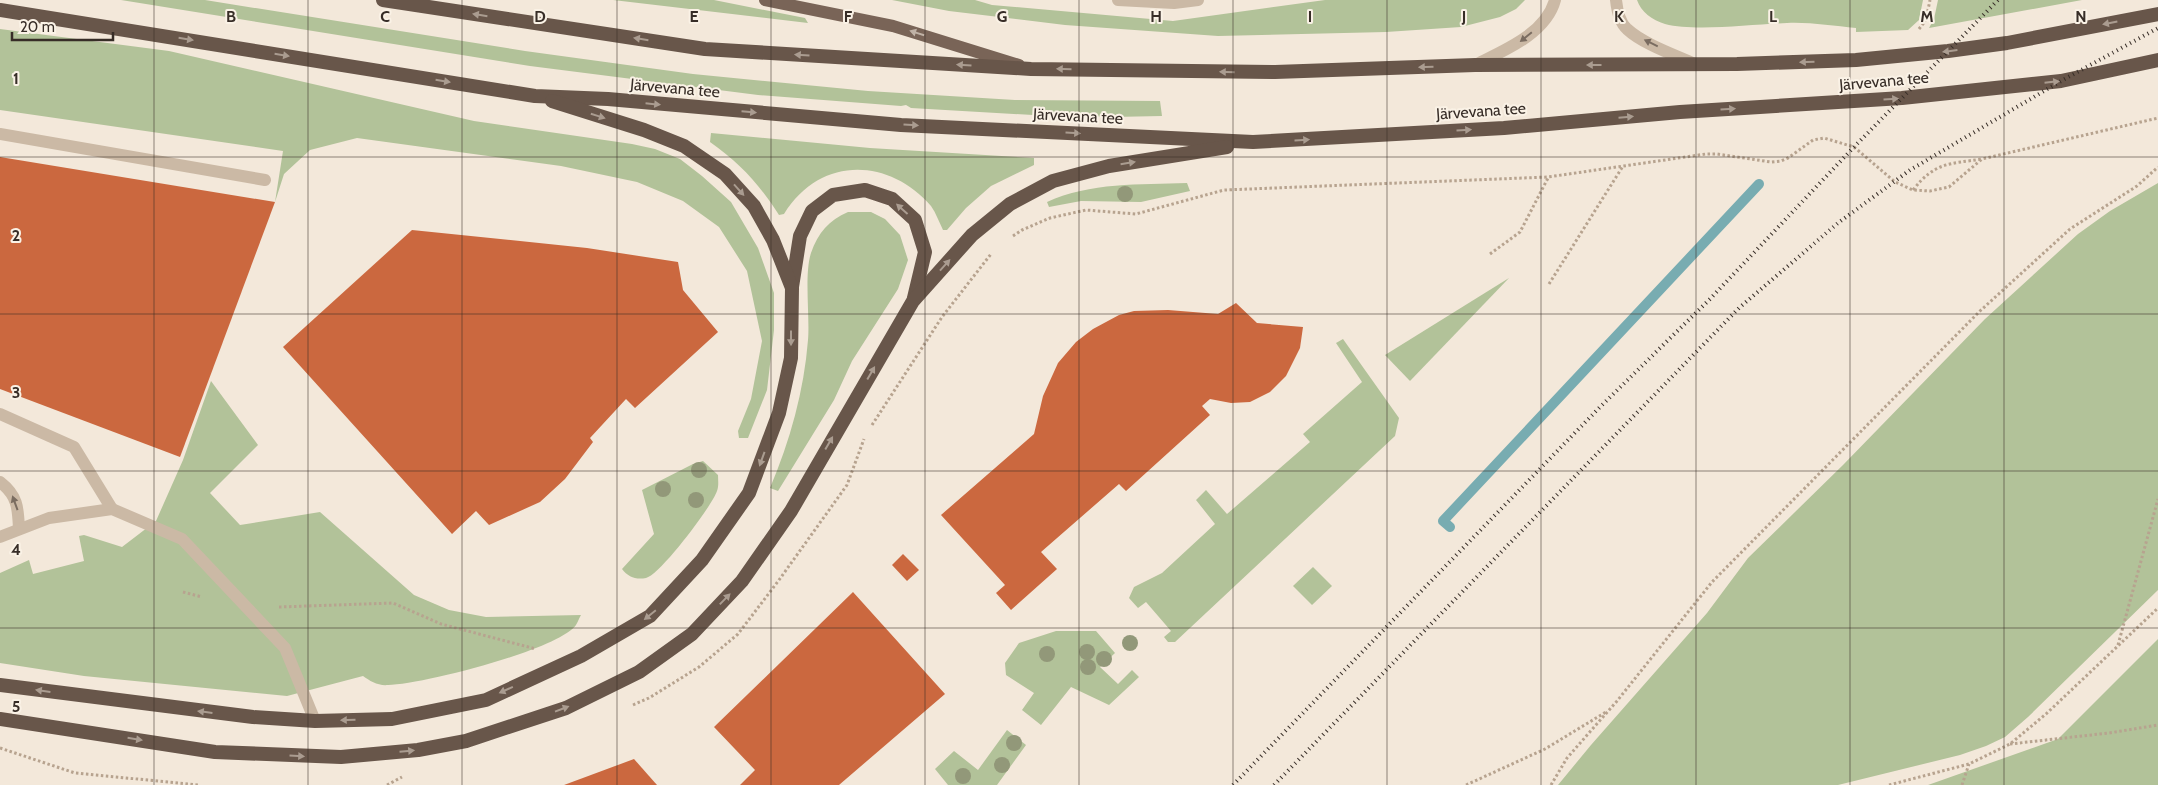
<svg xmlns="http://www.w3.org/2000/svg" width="2158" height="785" font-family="Cabin,sans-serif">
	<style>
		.green { fill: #b2c299 }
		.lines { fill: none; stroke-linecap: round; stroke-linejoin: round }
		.stream { stroke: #78acb1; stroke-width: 10 }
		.building { fill: #cb683f }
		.path { stroke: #b7a38f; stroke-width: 3; stroke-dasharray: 2.5 2.5; stroke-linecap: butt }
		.service { stroke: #cbb9a5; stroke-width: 12 }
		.primary { stroke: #796457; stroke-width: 12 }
		.trunk { stroke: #68564a; stroke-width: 14 }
		.rail { stroke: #372d27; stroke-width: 4; stroke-dasharray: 1 4; stroke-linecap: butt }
		.tree { fill: #929879 }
		.oneway { fill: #aa9c90 }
		.oneway2 { fill: #c0b2a6 }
		.oneway3 { fill: #7a6c60 }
		.grid { fill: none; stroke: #372d27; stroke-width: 1; stroke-opacity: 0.55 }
		.labels { text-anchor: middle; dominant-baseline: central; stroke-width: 4; stroke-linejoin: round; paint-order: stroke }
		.street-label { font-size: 16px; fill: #372d27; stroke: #faf2e6 }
		.grid-label { font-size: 16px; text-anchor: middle; font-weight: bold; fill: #372d27; stroke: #faf2e6; stroke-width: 4; stroke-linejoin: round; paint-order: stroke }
	</style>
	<rect width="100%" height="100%" fill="#f3e8da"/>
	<!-- green -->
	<g class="green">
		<path d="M121,0H205L525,51L693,74L868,91L1015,100L1160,101L1162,116L1112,117L1039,114L1038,112H1034L1033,115L911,108L906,105L901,106L758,95L530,66Z"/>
		<path d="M613,0H714L805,18L808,23Z"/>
		<path d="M892,0H975L992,5L1173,21L1325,0H1525L1516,9L1500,17L1461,27L1386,32L1218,36L1065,25L949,11Z"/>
		<path d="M1637,0H1923L1919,20L1908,30L1856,32V28C1833,26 1810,22 1787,23C1753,24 1696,32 1665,24C1652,20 1641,12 1637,0Z"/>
		<path d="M1938,0H2082L1929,28L1934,19Z"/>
		<path d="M0,29L169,51L474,121L632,144L655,149L680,159L702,176L731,202L758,248L774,293V330L767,390L748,438H739L738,431L751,399L762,341L747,271L719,227L683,201L637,182L561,166L357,138L310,150L284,174L275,202L283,151L0,110Z"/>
		<path d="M711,133L870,148L1034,158V165L991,186L966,208L947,230H943C939,222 936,213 931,206C888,157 820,156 784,214L779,215C759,184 740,163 710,142Z"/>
		<path d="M1187,183L1190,191L1141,202L1081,201L1049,207L1047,202C1090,182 1140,185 1187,183Z"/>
		<path d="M2158,183V590L2028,717L2005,737L1986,746L1960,755L1838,785H1558L1591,745L1707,613L1748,558L1843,465L1985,319L2078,234L2110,211Z"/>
		<path d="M848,212H871L885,219L900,235L908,260L898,289L852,361L834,400L778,491L770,488C790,441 804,391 808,340C810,317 804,274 811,253C818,233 829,220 848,212Z"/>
		<path d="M1509,278L1410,381L1385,355Z"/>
		<path d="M1343,339L1399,418L1395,436L1175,642H1168L1164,637L1171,631L1146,602L1138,608L1129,598L1134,587L1162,573L1215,524L1196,500L1206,490L1227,514L1310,442L1303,434L1362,382L1336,343Z"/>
		<path d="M211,381L258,445L210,493L240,525L320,512L414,595L449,610L486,617L581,615C579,618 578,622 576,625C558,650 420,685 388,685C378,686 370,681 363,676L287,696L84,676L0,663V573L29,560L33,574L84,561L79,536L84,535L122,547L156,521L183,460Z"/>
		<path d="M703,461L718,475C718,480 719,486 717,491C712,506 660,575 646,578C636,580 628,577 622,569L654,534L642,490L693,464Z"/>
		<path d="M1313,567L1332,586L1312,605L1293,586Z"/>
		<path d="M1056,631H1096L1115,653L1100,667L1118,684L1132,670L1139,677L1109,705L1071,687L1041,725L1022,710L1034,693L1006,675L1005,663L1019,643Z"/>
		<path d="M2158,639V785H1928L2058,739Z"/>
		<path d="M1007,730L1026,745L997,785H948L935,769L954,751L978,770Z"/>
	</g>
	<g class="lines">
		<!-- stream -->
		<path class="stream" d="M1450,527L1443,521L1759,184"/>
	</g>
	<!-- building -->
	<g class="building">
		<path d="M0,157L275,202L180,457L0,389Z"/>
		<path d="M412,230L587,248L678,262L683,290L718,332L635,408L626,399L590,438L593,442L565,479L540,502L489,525L476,511L452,534L283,347Z"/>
		<path d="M1236,303L1257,323L1303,327L1300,348L1286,376L1270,392L1250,402L1231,403L1210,399L1202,406L1210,415L1126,491L1119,484L1041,552L1057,569L1011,610L996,593L1005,585L941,515L1034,434L1043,396L1058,363L1076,342L1093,329L1119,315L1134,311L1168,310L1218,314Z"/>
		<path d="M903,554L919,570L907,581L892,565Z"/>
		<path d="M853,592L945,694L839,785H740L755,770L714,727Z"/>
		<path d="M634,759L657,785H564Z"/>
	</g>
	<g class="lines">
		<!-- path -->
		<g class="path">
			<path d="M1919,29L1926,20L1930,0"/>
			<path d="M1913,190C1935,162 1949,164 1982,159"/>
			<path d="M1013,236L1022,230L1050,218L1086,210L1136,214L1224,190L1548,177L1706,154H1717L1771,162L1781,161L1788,158L1813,140L1824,138L1854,147L1895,182L1913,190L1930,191L1949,187L1982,159L2158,118"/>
			<path d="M1490,254L1520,232L1548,178"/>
			<path d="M1549,284L1623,166"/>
			<path d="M872,425L942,317L991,254"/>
			<path d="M183,592L202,597"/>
			<path d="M279,607L393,603L441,624L536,649"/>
			<path d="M2118,645L2158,499"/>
			<path d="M633,705L649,698L699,667L738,634L779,580L847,485L864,439"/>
			<path d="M2010,744L2109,733L2158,725"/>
			<path d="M0,748L75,773L199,785"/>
			<path d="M387,785L402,777"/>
			<path d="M1466,785L1545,749L1606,712"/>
			<path d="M1551,785L1567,758L1617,701L1712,582L1980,311L2070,229L2137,186L2158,167"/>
			<path d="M1889,785L1969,764L2010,744L2046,714L2158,608"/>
			<path d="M1962,785L1969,764"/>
		</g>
		<!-- service -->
		<g class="service">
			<path d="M1118,0L1174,3L1198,0"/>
			<path d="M1616,0C1617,10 1619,22 1627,29C1643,44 1675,55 1695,64"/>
			<path d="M1475,65C1503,51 1546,34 1555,0"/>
			<path d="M0,134L265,180"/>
			<path d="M0,414L74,447L112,509"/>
			<path d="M0,482C18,496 18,508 19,529"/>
			<path d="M0,537L49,518L112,509L182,539L285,648L315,721"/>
		</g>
		<!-- primary -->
		<path class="primary" d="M765,0L893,26L1019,65"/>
		<!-- trunk -->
		<g class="trunk">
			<path d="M383,0L705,49L1031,69L1275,72L1475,65L1737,64L1856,60L1948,51L2007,43L2158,14"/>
			<path d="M0,10L535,96L608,99L901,125L1253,142L1504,128L1680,112L1902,98L2061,81L2158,60"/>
			<path d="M792,287L800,236L812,211L833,195L865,190L892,199L915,220L925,252L914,298"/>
			<path d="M0,685L253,717L315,721L392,719L486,700L581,656L650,616L702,560L749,493L779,413L791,358L792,288L773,240L754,206L725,174L684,146L644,130L552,101"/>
			<path d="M0,719L215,752L341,757L418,750L466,741L566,708L639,672L692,634L742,581L791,511L913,301L972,235L1010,204L1053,181L1109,166L1227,147"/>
		</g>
		<!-- rail -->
		<g class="rail">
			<path d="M1233,785L1600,407L1710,299L1854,147L1998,0"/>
			<path d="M1274,785L1739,308L1838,223L1910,170L2061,81L2158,28"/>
		</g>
	</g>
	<!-- trees -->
	<g class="tree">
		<circle cx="1125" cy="194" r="8"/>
		<circle cx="699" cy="470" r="8"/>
		<circle cx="663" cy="489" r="8"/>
		<circle cx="696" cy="500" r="8"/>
		<circle cx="1130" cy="643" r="8"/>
		<circle cx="1087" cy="652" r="8"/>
		<circle cx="1047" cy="654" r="8"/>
		<circle cx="1104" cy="659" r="8"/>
		<circle cx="1088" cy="667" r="8"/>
		<circle cx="1014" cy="743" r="8"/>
		<circle cx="1002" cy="765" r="8"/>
		<circle cx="963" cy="776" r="8"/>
	</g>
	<!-- one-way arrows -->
	<defs><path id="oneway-solid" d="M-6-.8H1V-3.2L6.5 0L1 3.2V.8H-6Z" transform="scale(1.25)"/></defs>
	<g class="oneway">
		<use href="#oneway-solid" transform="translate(480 15) rotate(-171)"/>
		<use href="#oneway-solid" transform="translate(2110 23) rotate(169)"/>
		<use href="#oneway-solid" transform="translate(186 39) rotate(9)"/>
		<use href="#oneway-solid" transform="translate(641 39) rotate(-171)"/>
		<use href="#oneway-solid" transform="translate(1950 51) rotate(173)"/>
		<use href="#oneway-solid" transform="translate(282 55) rotate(9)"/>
		<use href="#oneway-solid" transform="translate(802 55) rotate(-176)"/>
		<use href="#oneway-solid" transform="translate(1807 62) rotate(178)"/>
		<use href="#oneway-solid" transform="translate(964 65) rotate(-176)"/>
		<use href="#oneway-solid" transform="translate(1594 65) rotate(180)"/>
		<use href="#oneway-solid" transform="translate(1426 67) rotate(178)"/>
		<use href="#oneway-solid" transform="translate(1064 69) rotate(-179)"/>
		<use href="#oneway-solid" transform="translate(1227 72) rotate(-179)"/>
		<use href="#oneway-solid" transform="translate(443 81) rotate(9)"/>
		<use href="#oneway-solid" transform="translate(2052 82) rotate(-6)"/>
		<use href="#oneway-solid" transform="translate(1891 99) rotate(-4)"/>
		<use href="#oneway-solid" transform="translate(653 104) rotate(6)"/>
		<use href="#oneway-solid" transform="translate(1728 109) rotate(-4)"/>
		<use href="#oneway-solid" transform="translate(749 112) rotate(5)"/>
		<use href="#oneway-solid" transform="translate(598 116) rotate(17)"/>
		<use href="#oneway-solid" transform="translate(1626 117) rotate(-5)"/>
		<use href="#oneway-solid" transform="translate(911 125) rotate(3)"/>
		<use href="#oneway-solid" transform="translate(1464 130) rotate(-3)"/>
		<use href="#oneway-solid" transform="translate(1073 133) rotate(3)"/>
		<use href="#oneway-solid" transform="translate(1302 140) rotate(-3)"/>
		<use href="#oneway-solid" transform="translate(1128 163) rotate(-9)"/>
		<use href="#oneway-solid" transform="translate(739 190) rotate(48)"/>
		<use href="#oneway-solid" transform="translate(902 209) rotate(-138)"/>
		<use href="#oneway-solid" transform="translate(945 265) rotate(-48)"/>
		<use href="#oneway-solid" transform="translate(791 338) rotate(90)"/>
		<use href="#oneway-solid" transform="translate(871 373) rotate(-60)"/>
		<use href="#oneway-solid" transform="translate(829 443) rotate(-60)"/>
		<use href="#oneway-solid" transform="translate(762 459) rotate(110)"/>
		<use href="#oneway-solid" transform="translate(725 599) rotate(-46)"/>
		<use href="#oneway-solid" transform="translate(650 615) rotate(141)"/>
		<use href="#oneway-solid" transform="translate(506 690) rotate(156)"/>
		<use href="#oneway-solid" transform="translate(43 691) rotate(-172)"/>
		<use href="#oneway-solid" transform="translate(562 709) rotate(-21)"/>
		<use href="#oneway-solid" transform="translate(205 712) rotate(-173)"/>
		<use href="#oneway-solid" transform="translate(348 720) rotate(179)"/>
		<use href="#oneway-solid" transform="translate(135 739) rotate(9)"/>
		<use href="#oneway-solid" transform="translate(407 751) rotate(-5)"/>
		<use href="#oneway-solid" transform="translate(297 756) rotate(3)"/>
	</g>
	<use class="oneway2" href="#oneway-solid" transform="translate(917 33) rotate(-163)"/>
	<g class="oneway3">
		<use href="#oneway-solid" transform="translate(1526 37) rotate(141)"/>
		<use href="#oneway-solid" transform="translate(1651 43) rotate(-154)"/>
		<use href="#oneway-solid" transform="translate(15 503) rotate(-110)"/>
	</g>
	<!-- grid -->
	<path class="grid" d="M154,0V785M308,0V785M462,0V785M617,0V785M771,0V785M925,0V785M1079,0V785M1233,0V785M1387,0V785M1541,0V785M1696,0V785M1850,0V785M2004,0V785M0,157H2158M0,314H2158M0,471H2158M0,628H2158"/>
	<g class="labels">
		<!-- street labels -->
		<g class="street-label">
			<text transform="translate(1884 81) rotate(-5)">Järvevana tee</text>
			<text transform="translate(675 88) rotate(5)">Järvevana tee</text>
			<text transform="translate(1481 111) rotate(-4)">Järvevana tee</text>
			<text transform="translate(1078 116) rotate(3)">Järvevana tee</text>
		</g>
	</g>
	<g class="grid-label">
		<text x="231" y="22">B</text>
		<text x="385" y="22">C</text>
		<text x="540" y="22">D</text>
		<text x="694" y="22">E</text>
		<text x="848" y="22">F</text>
		<text x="1002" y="22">G</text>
		<text x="1156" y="22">H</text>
		<text x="1310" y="22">I</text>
		<text x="1464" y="22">J</text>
		<text x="1619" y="22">K</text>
		<text x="1773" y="22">L</text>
		<text x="1927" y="22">M</text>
		<text x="2081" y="22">N</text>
		<text x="16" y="84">1</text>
		<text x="16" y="241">2</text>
		<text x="16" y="398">3</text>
		<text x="16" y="555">4</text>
		<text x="16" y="712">5</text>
	</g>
	<!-- scale -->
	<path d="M12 32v8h101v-8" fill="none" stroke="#372d27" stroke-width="2.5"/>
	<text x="20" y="32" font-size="15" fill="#372d27" stroke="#faf2e6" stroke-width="4" paint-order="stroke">20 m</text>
</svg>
